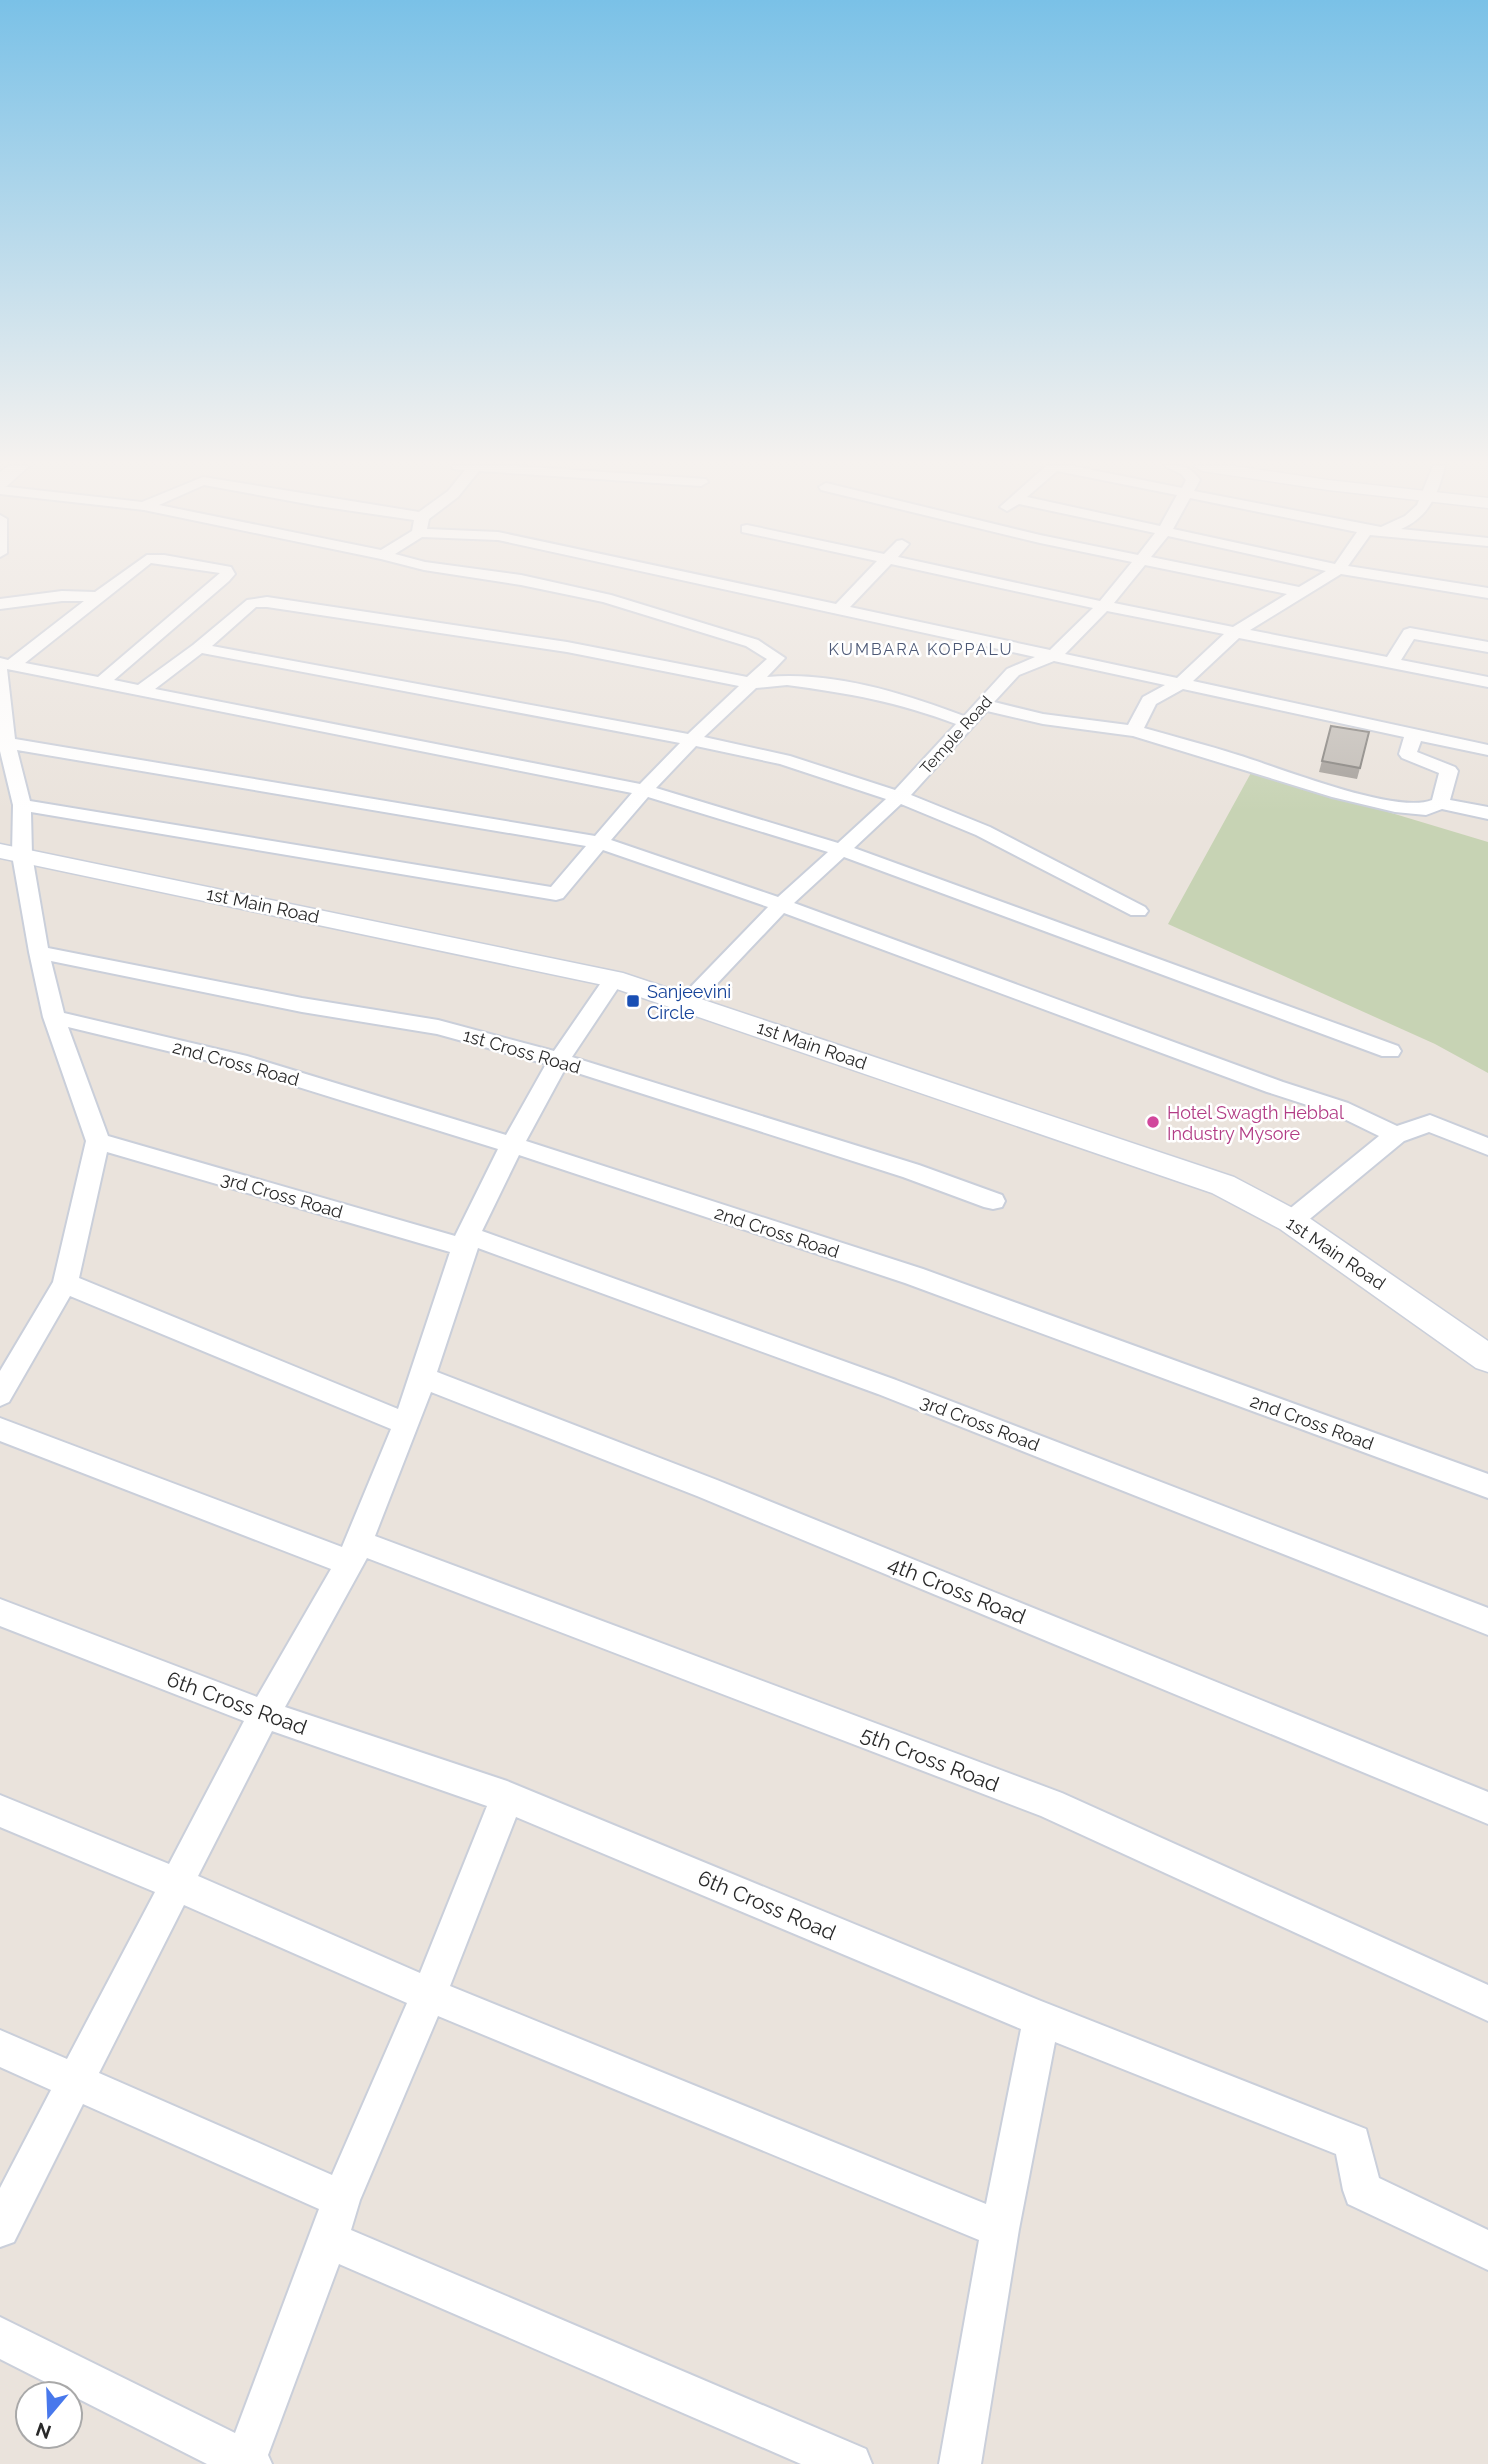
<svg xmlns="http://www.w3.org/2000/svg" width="1488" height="2464" font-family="Raleway,sans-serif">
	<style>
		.cemetery { fill: #c7d3b4 }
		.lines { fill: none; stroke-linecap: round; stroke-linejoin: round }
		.minor-casing { stroke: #cacfda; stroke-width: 4 }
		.tertiary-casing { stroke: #cacfda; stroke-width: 3 }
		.secondary-casing { stroke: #cacfda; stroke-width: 3 }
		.minor { fill: #fff; fill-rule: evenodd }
		.tertiary { fill: #fff; fill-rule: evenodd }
		.secondary { fill: #fff; fill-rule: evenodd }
		.wall { fill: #a8a39e }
		.building { fill: #c3beb8; stroke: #888581; stroke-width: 2 }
		.transit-dot { fill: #1a4fb4; stroke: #fff; stroke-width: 2.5 }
		.hotel-dot { fill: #d1479c; stroke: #fff; stroke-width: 2.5 }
		.labels { text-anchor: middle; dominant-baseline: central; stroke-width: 5; stroke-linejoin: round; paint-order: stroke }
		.far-neighbourhood-label { font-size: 16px; letter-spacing: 2px; fill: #4d5976; stroke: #fff }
		.far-street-label { font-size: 16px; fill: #292929; stroke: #fff }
		.street-label { font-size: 18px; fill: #292929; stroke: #fff }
		.transit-label { font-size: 18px; fill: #164399; stroke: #fff; text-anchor: start }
		.hotel-label { font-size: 18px; fill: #b23c85; stroke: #fff; text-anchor: start }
		.near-street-label { font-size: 21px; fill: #292929; stroke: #fff }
	</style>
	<rect width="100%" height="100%" fill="#eae3dc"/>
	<!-- cemetery -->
	<path class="cemetery" d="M1252,771L1488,842V1073L1435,1044L1168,924Z"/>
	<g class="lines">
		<defs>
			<g id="minor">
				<path d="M452,466H515L706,479L708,482L701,486L479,471L458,497L429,519L427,529L498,532L836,604L877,561L742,532V526L747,525L884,554L897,541L902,540L909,544L898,557L1100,601L1132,562L1040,543L821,490L819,487L826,483L1040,535L1138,555L1155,533L1019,504L1007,511L1000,507L1046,466H1072L1182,488L1186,480L1181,474L1165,466C1182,465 1190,466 1200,480L1194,491L1381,527L1405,516L1417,505L1433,466H1445C1438,494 1429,517 1401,529L1488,538V546L1370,535L1348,566L1488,588V598L1341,574L1250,630L1387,657L1404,630L1410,628L1488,642V652L1414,639L1401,660L1488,677V687L1239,638L1193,681L1488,745V755L1421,741L1417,752L1455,767L1458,771L1450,800L1488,807V819L1442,809L1426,815L1395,812L1332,797L1133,736L1043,724L987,711L911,795L990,827L1145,907L1148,911L1145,915H1131L976,835L901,804L854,848L1398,1046L1401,1051L1398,1056H1382L844,857L794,903L1283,1082L1348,1103L1397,1126L1430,1115L1488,1138V1155L1429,1132L1404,1141L1300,1227L1291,1230L1282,1227L1279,1221L1282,1215L1379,1136L1332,1113L1267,1092L784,913L694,1008H680L676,1003L680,998L768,907L603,850L563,898L556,900L31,812L32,855L48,948L302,998L438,1020L554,1051L607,974H621L624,979L572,1057L919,1165L1002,1195L1005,1201L1002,1207L993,1209L984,1207L903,1177L565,1069L526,1141L923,1269L1488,1474V1498L905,1283L519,1155L482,1231L896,1380L1488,1608V1635L878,1394L478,1248L437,1372L717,1480L1488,1792V1824L697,1496L431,1392L375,1536L1062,1793L1488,1985V2021L1041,1816L367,1558L285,1707L507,1781L1041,2001L1366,2129L1379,2178L1488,2230V2270L1348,2204L1343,2190L1336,2154L1055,2042L1019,2229L981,2464H939L979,2240L438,2016L360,2200L351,2230L866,2449L872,2464H801L339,2264L268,2455L272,2464H207L0,2359V2317L235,2433L319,2209L83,2104L14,2242L0,2247V2188L51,2090L0,2067V2030L67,2059L155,1892L0,1827V1795L169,1864L244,1721L0,1626V1599L257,1697L331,1569L0,1441V1418L342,1547L391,1429L70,1296L9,1402L0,1406V1371L53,1282L86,1141L43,1017L29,952L12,855L13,805L0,751V658L8,660L84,601H62L0,609V599L62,591L95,592L147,555H164L231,567L235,574L229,581L114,680L138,685L193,645L247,600L267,597L567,642L747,677L767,659L746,646L603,602L521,585L424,570L381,559L144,510L0,494V486L142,502L203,477L419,512L448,491L465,470L453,469ZM1057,471L1177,495L1160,526L1027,497ZM204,485L318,506L414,520L412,531L381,550L159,505ZM1190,498L1357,532L1335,564L1173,529ZM1168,536L1326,571L1299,587L1151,557ZM422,537L498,540L1035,657L1007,669L964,716C903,693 833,671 767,677L785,658L758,640L611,595L521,575L425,562L395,554ZM151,563L220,573L98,677L25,663ZM891,564L1093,608L1050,650L850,607ZM1145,565L1287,594L1233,627L1114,603ZM256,607H267L567,652L739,686L688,734L212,646ZM1107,611L1224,634L1177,678L1065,654ZM202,653L680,743L640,784L155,689ZM1054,661L1165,685L1143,697L1128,725L1043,714L994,702L1019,675ZM7,669L632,793L595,836L15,739ZM787,685C848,693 898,702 956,724L895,790L790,756L704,737L756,688ZM1183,689L1404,737L1399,754L1402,758L1439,773L1432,800C1396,815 1278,767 1238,755C1207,745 1175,737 1144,728L1156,704ZM696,746L780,764L886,799L838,843L656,788ZM17,750L586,846L551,887L30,801ZM648,797L828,852L778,897L611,840ZM51,961L302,1012L437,1034L546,1064L506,1135L247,1056L64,1013ZM68,1027L234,1067L498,1149L455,1236L108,1136ZM107,1152L450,1252L398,1409L79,1278ZM272,1731L487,1806L420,1973L198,1876ZM516,1817L1021,2029L986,2204L450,1986ZM184,1905L407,2003L332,2175L99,2073Z"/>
				<path d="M0,515L7,519V553L0,557Z"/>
			</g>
			<g id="tertiary">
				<path d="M1194,466H1234L1328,480L1488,498V508L1328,490L1202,471Z"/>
				<path d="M0,844L623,973L1234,1177L1302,1213L1488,1341V1372L1476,1368L1280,1229L1212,1193L608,986L0,858Z"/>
			</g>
			<path id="secondary" d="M8,466H29L7,486L0,488V472Z"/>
		</defs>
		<!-- minor casing -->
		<use href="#minor" class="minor-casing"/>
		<!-- tertiary casing -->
		<use href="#tertiary" class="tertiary-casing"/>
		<!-- secondary casing -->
		<use href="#secondary" class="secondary-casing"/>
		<!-- minor -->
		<use href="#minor" class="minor"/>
		<!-- tertiary -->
		<use href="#tertiary" class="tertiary"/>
		<!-- secondary -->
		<use href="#secondary" class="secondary"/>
	</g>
	<!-- wall -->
	<path class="wall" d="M1331,726L1360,768L1357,779L1319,772Z"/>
	<!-- building -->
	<path class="building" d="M1331,726L1369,732L1360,768L1322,761Z"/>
	<!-- sky -->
	<linearGradient id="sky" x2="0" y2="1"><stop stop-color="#7ac1e7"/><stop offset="0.57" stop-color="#f6f2ef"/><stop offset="1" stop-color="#f6f2ef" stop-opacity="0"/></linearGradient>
	<rect width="1488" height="811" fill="url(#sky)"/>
	<!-- markers -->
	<rect class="transit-dot" x="626" y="994" width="14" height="14" rx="3.5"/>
	<circle class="hotel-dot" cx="1153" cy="1122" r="7"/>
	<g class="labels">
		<!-- far-neighbourhood labels -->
		<g class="far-neighbourhood-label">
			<text x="921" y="649">KUMBARA KOPPALU</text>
		</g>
		<!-- far-street labels -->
		<g class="far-street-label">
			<text transform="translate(956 735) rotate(-48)">Temple Road</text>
		</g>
		<!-- street labels -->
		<g class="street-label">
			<text transform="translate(263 905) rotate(12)">1st Main Road</text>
			<text transform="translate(812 1045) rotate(19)">1st Main Road</text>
			<text transform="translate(522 1051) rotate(16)">1st Cross Road</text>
			<text transform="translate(236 1063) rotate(15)">2nd Cross Road</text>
			<text transform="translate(282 1195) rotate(16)">3rd Cross Road</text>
			<text transform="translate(777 1232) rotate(18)">2nd Cross Road</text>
			<text transform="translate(1336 1253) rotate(34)">1st Main Road</text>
			<text transform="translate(1312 1422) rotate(20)">2nd Cross Road</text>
			<text transform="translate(980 1423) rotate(21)">3rd Cross Road</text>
		</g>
		<!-- transit labels -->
		<g class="transit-label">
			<text x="647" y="991">Sanjeevini<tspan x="647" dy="21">Circle</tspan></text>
		</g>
		<!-- hotel labels -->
		<g class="hotel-label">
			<text x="1167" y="1112">Hotel Swagth Hebbal<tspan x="1167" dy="21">Industry Mysore</tspan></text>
		</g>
		<!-- near-street labels -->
		<g class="near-street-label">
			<text transform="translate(957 1590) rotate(22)">4th Cross Road</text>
			<text transform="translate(237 1703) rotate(20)">6th Cross Road</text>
			<text transform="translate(930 1759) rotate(21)">5th Cross Road</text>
			<text transform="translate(767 1905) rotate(23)">6th Cross Road</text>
		</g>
	</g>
	<!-- north arrow -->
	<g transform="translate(49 2415) rotate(199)"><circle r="33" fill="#ffffff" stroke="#a9a9a9" stroke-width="2"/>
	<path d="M0-5L12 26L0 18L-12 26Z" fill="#4878ec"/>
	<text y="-10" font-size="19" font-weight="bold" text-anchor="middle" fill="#292929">N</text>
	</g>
</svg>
